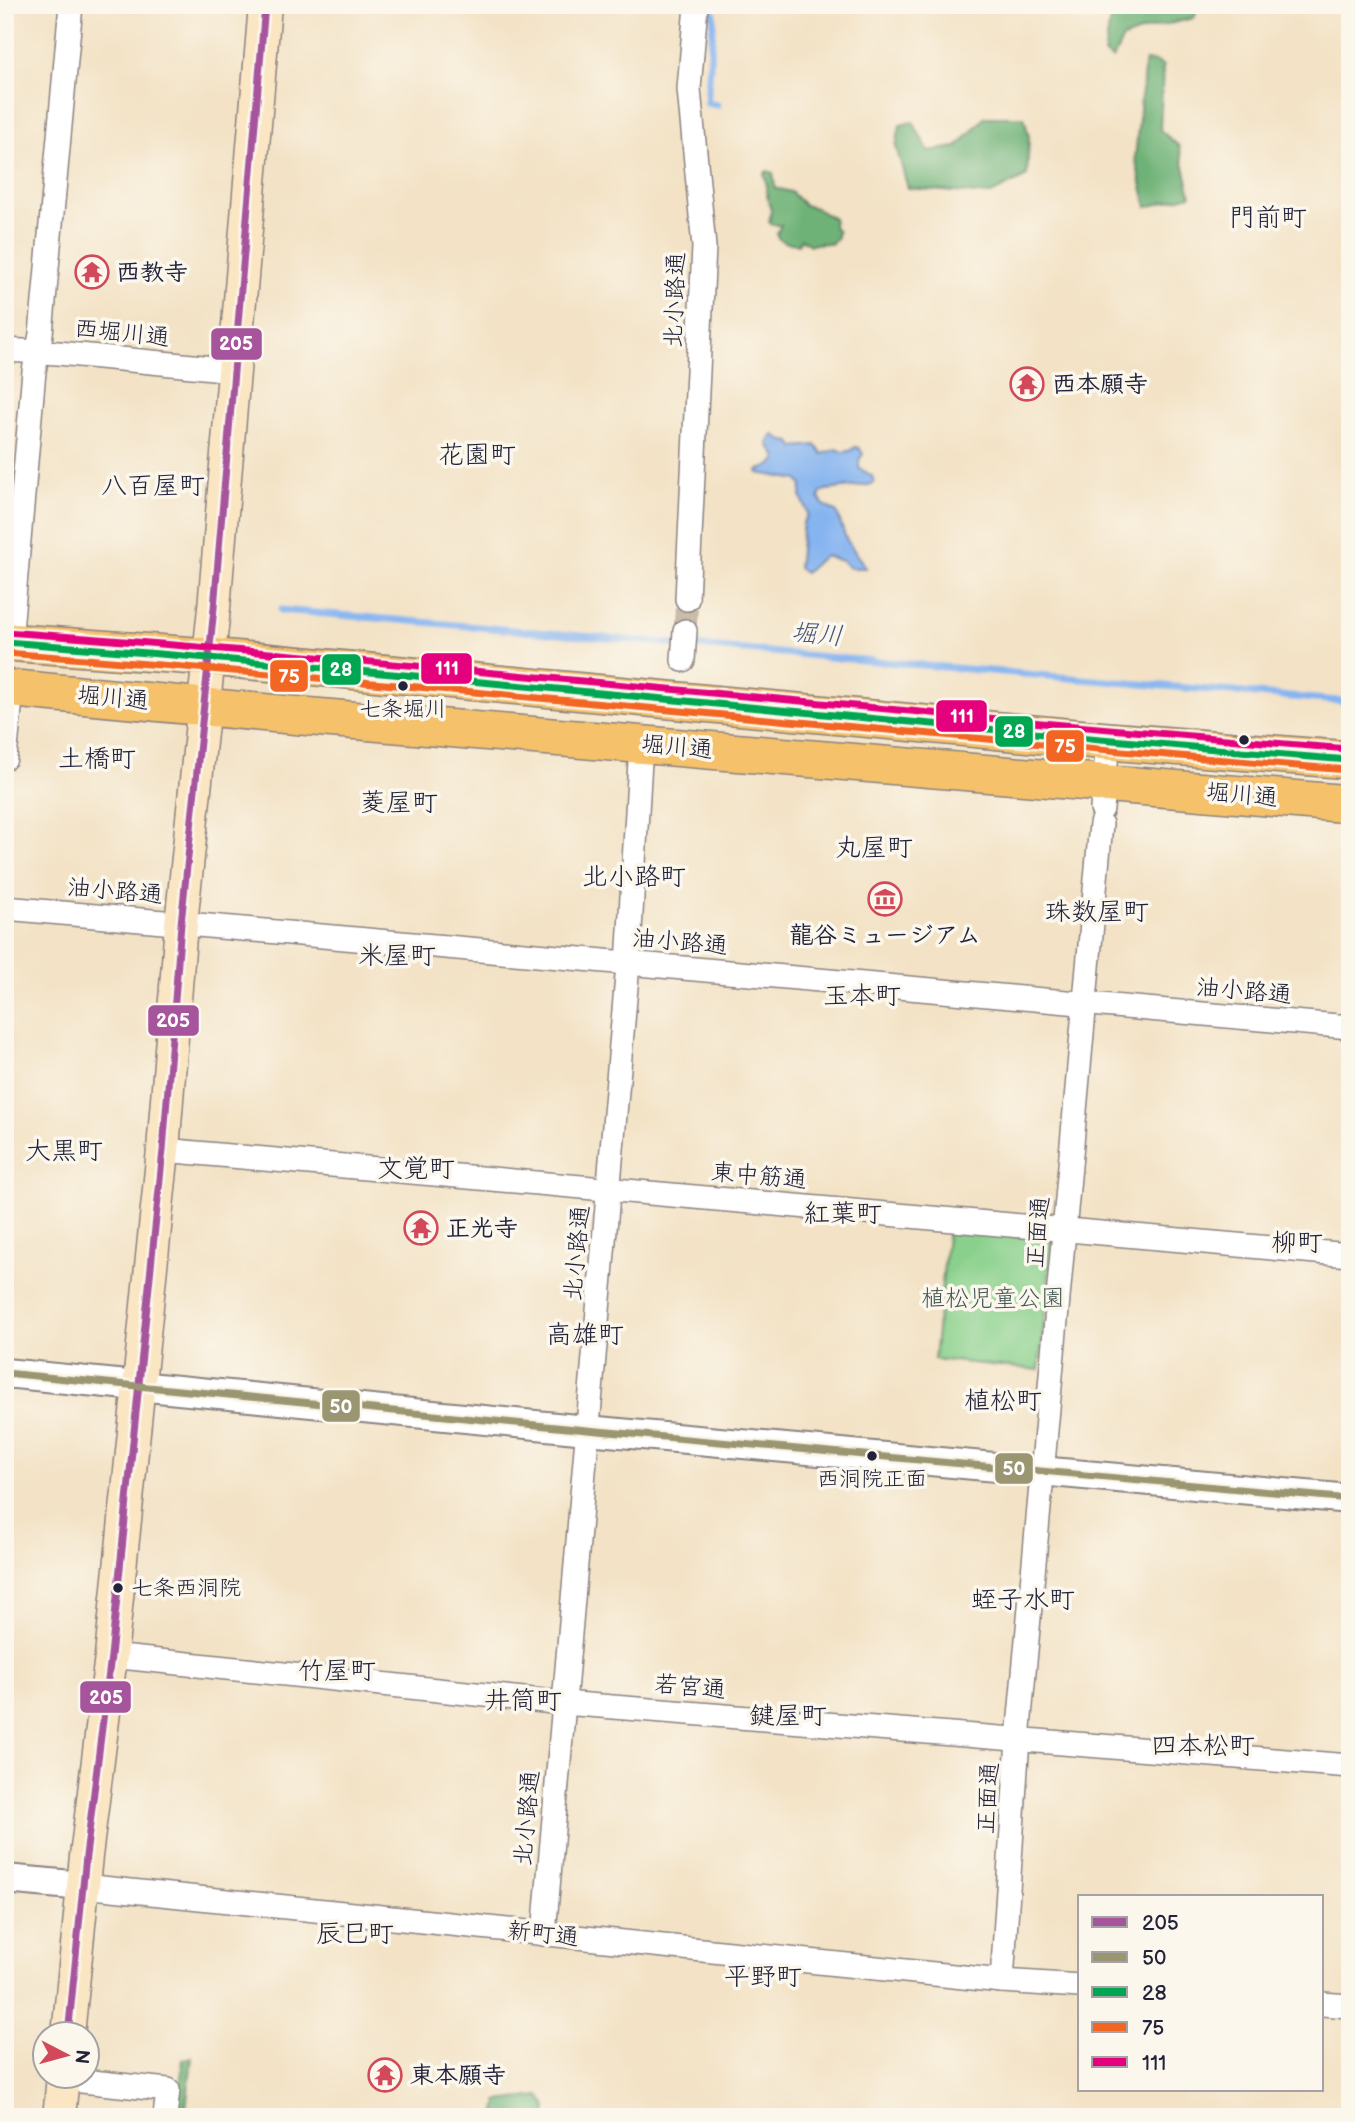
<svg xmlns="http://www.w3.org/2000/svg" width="1355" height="2122" font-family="'Balsamiq Sans','Klee One',sans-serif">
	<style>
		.green { fill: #88d08b; stroke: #557963; stroke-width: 2 }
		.forest { fill: #6eb277; stroke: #486a59; stroke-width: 2 }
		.water { fill: #85b4f0; stroke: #546b96; stroke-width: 2 }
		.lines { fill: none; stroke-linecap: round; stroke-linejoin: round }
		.stream { stroke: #85b4f0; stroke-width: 7 }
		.minor-tunnel { stroke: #c9bca9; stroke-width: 23; stroke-dasharray: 23 11; stroke-linecap: butt }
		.minor-casing { stroke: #8a8280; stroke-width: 26 }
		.tertiary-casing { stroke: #8a8280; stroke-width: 32 }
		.secondary-casing { stroke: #8a8280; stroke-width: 35 }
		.trunk-casing { stroke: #8a8280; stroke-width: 40 }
		.minor { stroke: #fff; stroke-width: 23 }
		.tertiary { stroke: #fff; stroke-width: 28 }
		.secondary { stroke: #fbe6c4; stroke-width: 32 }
		.trunk { stroke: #f5c16b; stroke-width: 37 }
		.bus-1-casing { stroke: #fbf7ec; stroke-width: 12 }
		.bus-2-casing { stroke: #fbf7ec; stroke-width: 12 }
		.bus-3-casing { stroke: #fbf7ec; stroke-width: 12 }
		.bus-4-casing { stroke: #fbf7ec; stroke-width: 12 }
		.bus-5-casing { stroke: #fbf7ec; stroke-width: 12 }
		.bus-1 { stroke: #a6559d; stroke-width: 7 }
		.bus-2 { stroke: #9b9672; stroke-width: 7 }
		.bus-3 { stroke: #00a651; stroke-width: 7 }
		.bus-4 { stroke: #f26522; stroke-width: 7 }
		.bus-5 { stroke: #e5007d; stroke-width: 7 }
		.bus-dot { fill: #22223b; stroke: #fbf7ec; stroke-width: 2.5 }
		.labels { text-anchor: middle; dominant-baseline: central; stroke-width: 7; stroke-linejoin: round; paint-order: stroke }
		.bus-label { font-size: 22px; fill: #22223b; stroke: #fbf7ec }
		.poi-label { font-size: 24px; font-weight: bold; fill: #22223b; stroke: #fbf7ec; text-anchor: start }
		.street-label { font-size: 24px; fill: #22223b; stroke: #fbf7ec }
		.park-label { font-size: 24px; fill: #415653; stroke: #fbf7ec }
		.neighbourhood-label { font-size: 26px; fill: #22223b; stroke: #fbf7ec }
		.water-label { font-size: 26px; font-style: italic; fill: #45557a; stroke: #fbf7ec }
		.line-badge { stroke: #fbf7ec; stroke-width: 2.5 }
		.badge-label { font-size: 19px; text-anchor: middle; font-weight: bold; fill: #fff }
	</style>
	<rect width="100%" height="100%" fill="#fbf7ec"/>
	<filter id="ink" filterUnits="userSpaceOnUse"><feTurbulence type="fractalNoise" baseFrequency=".0143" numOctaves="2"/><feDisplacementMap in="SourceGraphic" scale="14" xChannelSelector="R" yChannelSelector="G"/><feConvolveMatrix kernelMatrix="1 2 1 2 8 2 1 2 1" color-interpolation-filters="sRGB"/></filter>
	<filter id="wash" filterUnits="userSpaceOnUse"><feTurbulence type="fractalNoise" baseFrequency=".00686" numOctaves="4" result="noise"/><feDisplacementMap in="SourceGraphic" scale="28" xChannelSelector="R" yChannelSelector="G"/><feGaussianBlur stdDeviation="1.57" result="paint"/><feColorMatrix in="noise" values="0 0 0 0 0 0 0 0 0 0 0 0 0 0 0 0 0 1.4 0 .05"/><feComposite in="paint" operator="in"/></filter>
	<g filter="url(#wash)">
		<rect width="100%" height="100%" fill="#f3e2c5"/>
		<!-- green -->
		<path class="green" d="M948,1227L1053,1238L1039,1370L934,1359Z"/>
		<!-- forest -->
		<g class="forest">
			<path d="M1113,5H1199L1194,18L1148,29L1123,38L1113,59L1104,54Z"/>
			<path d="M1145,61L1157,62L1163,66L1160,130L1179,146L1191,195L1147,207L1135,158Z"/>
			<path d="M985,117H1024L1029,137L1027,176L989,195L908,188L896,147L900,125L913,122L928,151L957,147Z"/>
			<path d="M767,171L773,173L775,188L791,192L804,205L816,208L823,213L834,218L833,225L838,232L836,239L831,244L822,243L810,245L801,239L798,244L784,242L778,238L777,233L781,225H772L769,222L771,210L766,191L767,186L764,174Z"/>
			<path d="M192,2058L185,2117H177L183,2059Z"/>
			<path d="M540,2096L547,2107V2117H495L498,2101Z"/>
		</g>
		<!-- water -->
		<path class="water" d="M775,435L783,441L791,442L794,447L816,445L822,454L837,449L843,452L850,451L855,447L859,448L863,454L859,460V468L872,476L874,483L868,485L825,490L821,493L819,498L823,504L837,513L846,539L866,568H850L842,561L826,556L820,559L805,573L798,568L803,523L808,514L801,496L802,486L798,480L759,473L758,470C767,468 774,466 777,457L768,444L772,436Z"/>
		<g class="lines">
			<!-- stream -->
			<g class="stream">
				<path d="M713,5L712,14H714L707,103L717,105"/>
				<path d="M281,610L1350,702"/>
			</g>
		</g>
	</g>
	<g filter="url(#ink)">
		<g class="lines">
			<!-- minor-tunnel -->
			<path class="minor-tunnel" d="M685,631L687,599"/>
			<defs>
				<g id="minor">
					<path d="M5,350L58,353L234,370"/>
					<path d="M687,599L704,247L689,89L696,5"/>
					<path d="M10,642L34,371L41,334L71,5"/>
					<path d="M683,660L685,631"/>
					<path d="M5,758L12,689"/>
					<path d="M1102,809L1108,741"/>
					<path d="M5,908L1350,1027"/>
					<path d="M163,1150L1350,1255"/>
					<path d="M111,1656L563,1703L1350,1766"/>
					<path d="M83,1886L1002,1981L1080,1986"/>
					<path d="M544,1934L628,964L641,744"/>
					<path d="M1002,1981L1018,1739L1101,824"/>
					<path d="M1322,2004L1350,2006"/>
					<path d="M63,2079L168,2090L165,2117"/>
				</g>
				<g id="tertiary">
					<path d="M5,1373L587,1430L1350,1499"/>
					<path d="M5,1879L83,1886"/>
				</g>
				<g id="secondary">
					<path d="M68,2035L86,1856L111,1656L163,1150L181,924L214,608L265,5"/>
					<path d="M59,2117L63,2076"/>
				</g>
				<g id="trunk">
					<path d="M5,642L209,657L1108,741L1350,760"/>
					<path d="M5,688L290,715L1350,804"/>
				</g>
			</defs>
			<!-- minor casing -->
			<use href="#minor" class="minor-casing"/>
			<!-- tertiary casing -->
			<use href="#tertiary" class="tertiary-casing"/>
			<!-- secondary casing -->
			<use href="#secondary" class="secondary-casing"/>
			<!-- trunk casing -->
			<use href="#trunk" class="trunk-casing"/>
			<!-- minor -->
			<use href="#minor" class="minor"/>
			<!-- tertiary -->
			<use href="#tertiary" class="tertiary"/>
			<!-- secondary -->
			<use href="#secondary" class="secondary"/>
			<!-- trunk -->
			<use href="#trunk" class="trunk"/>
			<defs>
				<path id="bus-1" d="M68,2035L86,1856L111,1656L163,1150L181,924L214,608L265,5"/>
				<path id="bus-2" d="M5,1373L587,1430L1350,1499"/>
				<path id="bus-3" d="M5,642C454,675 901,725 1350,760"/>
				<path id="bus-4" d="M5,653C454,686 901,735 1349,770"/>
				<path id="bus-5" d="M6,632C454,665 901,714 1350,749"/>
			</defs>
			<!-- bus-1 casing -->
			<use href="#bus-1" class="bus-1-casing"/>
			<!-- bus-2 casing -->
			<use href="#bus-2" class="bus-2-casing"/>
			<!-- bus-3 casing -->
			<use href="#bus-3" class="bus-3-casing"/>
			<!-- bus-4 casing -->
			<use href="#bus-4" class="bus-4-casing"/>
			<!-- bus-5 casing -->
			<use href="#bus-5" class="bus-5-casing"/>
			<!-- bus-1 -->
			<use href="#bus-1" class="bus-1"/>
			<!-- bus-2 -->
			<use href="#bus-2" class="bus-2"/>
			<!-- bus-3 -->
			<use href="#bus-3" class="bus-3"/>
			<!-- bus-4 -->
			<use href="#bus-4" class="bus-4"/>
			<!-- bus-5 -->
			<use href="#bus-5" class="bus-5"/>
		</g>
	</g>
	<!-- icons -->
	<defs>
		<symbol id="temple-ring" viewBox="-11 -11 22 22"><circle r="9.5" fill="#fbf7ec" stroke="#d1495b" stroke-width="1.5"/><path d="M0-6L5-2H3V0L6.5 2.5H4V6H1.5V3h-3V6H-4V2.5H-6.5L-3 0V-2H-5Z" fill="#d1495b"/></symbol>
		<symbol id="museum-ring" viewBox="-11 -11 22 22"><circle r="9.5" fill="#fbf7ec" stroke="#d1495b" stroke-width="1.5"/><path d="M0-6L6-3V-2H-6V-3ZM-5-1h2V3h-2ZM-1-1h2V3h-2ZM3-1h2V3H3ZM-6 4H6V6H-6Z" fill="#d1495b"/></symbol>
	</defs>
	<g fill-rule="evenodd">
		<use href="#temple-ring" x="73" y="253" width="38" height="38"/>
		<use href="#temple-ring" x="1008" y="365" width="38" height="38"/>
		<use href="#museum-ring" x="866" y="880" width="38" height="38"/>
		<use href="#temple-ring" x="402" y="1209" width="38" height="38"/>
		<use href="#temple-ring" x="366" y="2056" width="38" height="38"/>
	</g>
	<!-- markers -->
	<g class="bus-dot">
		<circle cx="403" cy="686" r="6"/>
		<circle cx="1244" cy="740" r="6"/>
		<circle cx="872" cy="1456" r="6"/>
		<circle cx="118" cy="1588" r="6"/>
	</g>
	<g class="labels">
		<!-- bus labels -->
		<g class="bus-label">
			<text x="403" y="709">七条堀川</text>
			<text x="872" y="1479">西洞院正面</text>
			<text x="131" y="1588" text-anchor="start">七条西洞院</text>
		</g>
		<!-- poi labels -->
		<g class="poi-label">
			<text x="116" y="272">西教寺</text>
			<text x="1052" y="384">西本願寺</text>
			<text x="885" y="935" text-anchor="middle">龍谷ミュージアム</text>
			<text x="446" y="1228">正光寺</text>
			<text x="410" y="2075">東本願寺</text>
		</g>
		<!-- street labels -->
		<g class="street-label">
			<text transform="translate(675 300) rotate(-88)">北小路通</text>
			<text transform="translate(122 333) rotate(6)">西堀川通</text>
			<text transform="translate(113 698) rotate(5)">堀川通</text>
			<text transform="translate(677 747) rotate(5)">堀川通</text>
			<text transform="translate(1242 795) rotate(5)">堀川通</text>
			<text transform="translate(115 891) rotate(5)">油小路通</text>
			<text transform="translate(680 942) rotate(5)">油小路通</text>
			<text transform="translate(1244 991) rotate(5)">油小路通</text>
			<text transform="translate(759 1176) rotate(5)">東中筋通</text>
			<text transform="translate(1038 1232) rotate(-85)">正面通</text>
			<text transform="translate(577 1253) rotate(-85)">北小路通</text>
			<text transform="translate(690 1687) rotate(5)">若宮通</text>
			<text transform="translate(988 1798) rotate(-86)">正面通</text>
			<text transform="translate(527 1818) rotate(-85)">北小路通</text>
			<text transform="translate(543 1934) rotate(6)">新町通</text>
		</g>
		<!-- park labels -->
		<g class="park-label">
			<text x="993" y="1298">植松児童公園</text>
		</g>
		<!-- neighbourhood labels -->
		<g class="neighbourhood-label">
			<text x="1268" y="218">門前町</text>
			<text x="477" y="455">花園町</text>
			<text x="153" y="486">八百屋町</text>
			<text x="97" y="759">土橋町</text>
			<text x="399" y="803">菱屋町</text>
			<text x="874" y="848">丸屋町</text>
			<text x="634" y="877">北小路町</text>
			<text x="1097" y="912">珠数屋町</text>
			<text x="397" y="956">米屋町</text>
			<text x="862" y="996">玉本町</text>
			<text x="64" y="1151">大黒町</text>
			<text x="416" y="1169">文覚町</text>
			<text x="843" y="1214">紅葉町</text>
			<text x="1297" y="1243">柳町</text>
			<text x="585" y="1335">高雄町</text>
			<text x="1003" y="1401">植松町</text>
			<text x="1023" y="1600">蛭子水町</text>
			<text x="337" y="1671">竹屋町</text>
			<text x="523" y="1701">井筒町</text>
			<text x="788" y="1716">鍵屋町</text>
			<text x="1203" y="1746">四本松町</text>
			<text x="355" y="1934">辰巳町</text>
			<text x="763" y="1977">平野町</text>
		</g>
		<!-- water labels -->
		<g class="water-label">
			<text transform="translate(817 635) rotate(5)">堀川</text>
		</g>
	</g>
	<g class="line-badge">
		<rect x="210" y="327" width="53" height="34" rx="7" fill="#a6559d"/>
		<rect x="420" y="652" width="53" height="33" rx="7" fill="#e5007d"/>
		<rect x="321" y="653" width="41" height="33" rx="7" fill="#00a651"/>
		<rect x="269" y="659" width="40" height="34" rx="7" fill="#f26522"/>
		<rect x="935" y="699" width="53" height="34" rx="7" fill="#e5007d"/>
		<rect x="994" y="715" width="40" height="33" rx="7" fill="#00a651"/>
		<rect x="1045" y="729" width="40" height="34" rx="7" fill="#f26522"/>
		<rect x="147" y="1004" width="53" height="33" rx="7" fill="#a6559d"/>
		<rect x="321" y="1389" width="40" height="34" rx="7" fill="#9b9672"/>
		<rect x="994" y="1452" width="40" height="33" rx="7" fill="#9b9672"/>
		<rect x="79" y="1680" width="53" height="34" rx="7" fill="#a6559d"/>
	</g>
	<g class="badge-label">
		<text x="236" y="350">205</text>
		<text x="447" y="675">111</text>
		<text x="341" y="676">28</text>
		<text x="289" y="683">75</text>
		<text x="962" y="723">111</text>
		<text x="1014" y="738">28</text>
		<text x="1065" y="753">75</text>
		<text x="173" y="1027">205</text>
		<text x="341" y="1413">50</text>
		<text x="1014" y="1475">50</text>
		<text x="106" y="1704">205</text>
	</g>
	<!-- margin -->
	<rect width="1355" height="2122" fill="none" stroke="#fbf7ec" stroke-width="28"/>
	<!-- legend -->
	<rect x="1078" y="1895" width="245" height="196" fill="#fbf7ec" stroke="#a4a2a5" stroke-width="2"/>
	<rect x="1092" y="1917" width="35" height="10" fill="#a6559d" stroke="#a4a2a5" stroke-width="2"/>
	<text x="1142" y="1930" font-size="21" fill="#22223b">205</text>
	<rect x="1092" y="1952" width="35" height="10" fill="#9b9672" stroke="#a4a2a5" stroke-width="2"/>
	<text x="1142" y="1965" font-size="21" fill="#22223b">50</text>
	<rect x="1092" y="1987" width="35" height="10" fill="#00a651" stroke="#a4a2a5" stroke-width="2"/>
	<text x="1142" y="2000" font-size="21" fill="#22223b">28</text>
	<rect x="1092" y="2022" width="35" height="10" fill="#f26522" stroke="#a4a2a5" stroke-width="2"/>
	<text x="1142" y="2035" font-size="21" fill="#22223b">75</text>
	<rect x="1092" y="2057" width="35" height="10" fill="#e5007d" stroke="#a4a2a5" stroke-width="2"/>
	<text x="1142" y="2070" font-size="21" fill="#22223b">111</text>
	<!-- north arrow -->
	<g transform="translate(66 2055) rotate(96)"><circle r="33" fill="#fbf7ec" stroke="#a4a2a5" stroke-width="2"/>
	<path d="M0-5L12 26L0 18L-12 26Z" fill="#d1495b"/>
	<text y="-10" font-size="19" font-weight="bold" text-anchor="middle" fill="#22223b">N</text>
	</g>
</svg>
